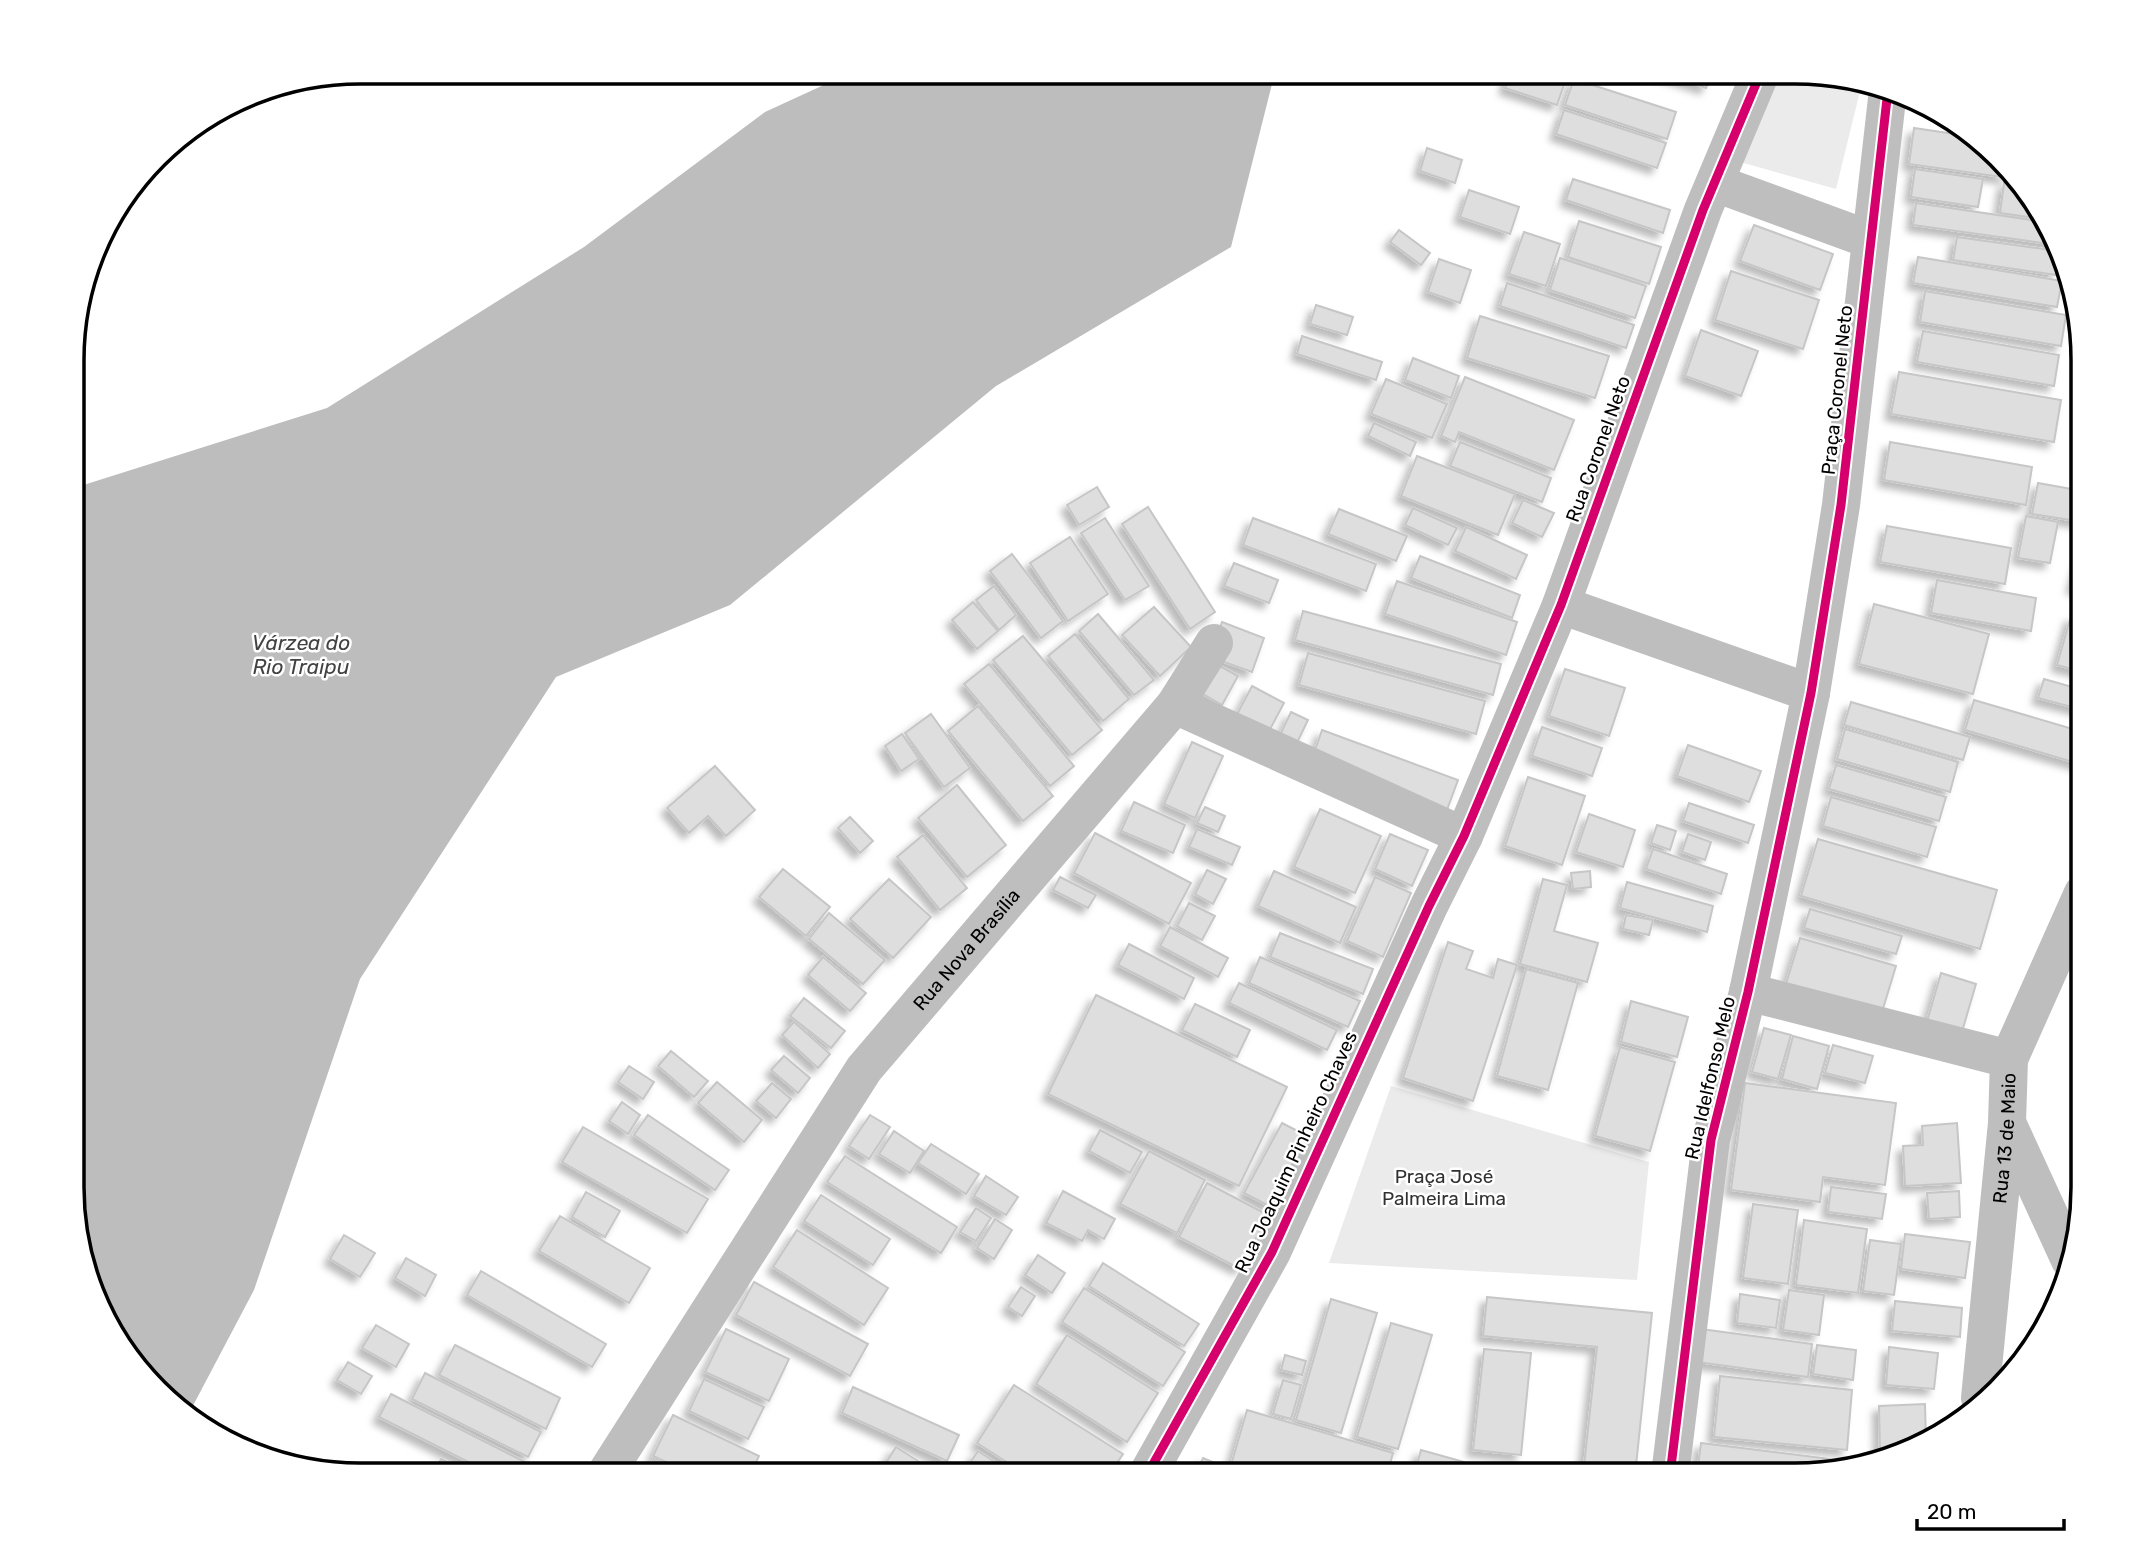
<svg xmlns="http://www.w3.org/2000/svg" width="2155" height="1547" font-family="Rubik,sans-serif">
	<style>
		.green { fill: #ebebeb }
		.water { fill: #bdbdbd }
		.building { fill: #dedede; stroke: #c6c6c6; stroke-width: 2; filter: url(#shadow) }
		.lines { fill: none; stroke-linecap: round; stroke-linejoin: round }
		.minor { stroke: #bebebe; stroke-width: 38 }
		.cycleway-casing { stroke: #fff; stroke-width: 13 }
		.cycleway { stroke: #d6006c; stroke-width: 9 }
		.labels { text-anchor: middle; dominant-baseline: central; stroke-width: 5; stroke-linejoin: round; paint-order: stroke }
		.street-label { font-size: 19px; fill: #000; stroke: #fff }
		.park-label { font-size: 19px; fill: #313131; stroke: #fff }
		.water-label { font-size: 21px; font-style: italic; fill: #424242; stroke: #fff }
		.rim { fill: none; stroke: #000; stroke-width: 3.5 }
	</style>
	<defs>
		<filter id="shadow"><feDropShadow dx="-6" dy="6" stdDeviation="3.5" flood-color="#0004"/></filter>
	</defs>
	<rect width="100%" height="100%" fill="#fff"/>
	<!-- green -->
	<g class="green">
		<path d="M1773,72H1814L1862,83L1836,189L1740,162Z"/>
		<path d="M1391,1086L1649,1162L1637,1280L1329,1263Z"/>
	</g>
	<!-- water -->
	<path class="water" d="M852,72H1275L1231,247L996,386L730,605L556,677L360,979L254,1290L187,1417L110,1331L74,1224V488L327,408L584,247L765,112Z"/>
	<!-- building -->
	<g class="building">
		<path d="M1510,72H1555L1567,76L1557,105L1505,88Z"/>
		<path d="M1658,72H1712L1706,88Z"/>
		<path d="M1574,79L1676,112L1667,139L1565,105Z"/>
		<path d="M1564,110L1666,143L1657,168L1556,134Z"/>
		<path d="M1914,128L1975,137L2009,178L1909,164Z"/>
		<path d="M1427,148L1462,160L1455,183L1420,171Z"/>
		<path d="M1915,169L1983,179L1978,207L1911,197Z"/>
		<path d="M1573,179L1670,210L1663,233L1566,200Z"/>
		<path d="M2004,183L2015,185L2042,219L2000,213Z"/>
		<path d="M1469,190L1519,207L1510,234L1460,217Z"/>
		<path d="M1916,203L2045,222L2053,232L2057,245L1913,225Z"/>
		<path d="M1579,221L1661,247L1649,284L1568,257Z"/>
		<path d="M1754,225L1833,254L1820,290L1740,261Z"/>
		<path d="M1399,230L1430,253L1421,265L1390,242Z"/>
		<path d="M1524,232L1560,244L1546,286L1509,274Z"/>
		<path d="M1957,237L2058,251L2056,275L1953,260Z"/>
		<path d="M1918,257L2062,281L2057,307L1913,283Z"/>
		<path d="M1560,258L1646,286L1635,318L1550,290Z"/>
		<path d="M1439,259L1471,270L1460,303L1428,292Z"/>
		<path d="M1731,271L1819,300L1803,349L1715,320Z"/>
		<path d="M1507,283L1634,325L1626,348L1500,306Z"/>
		<path d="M1925,291L2066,315L2061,346L1920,322Z"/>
		<path d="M1316,305L1353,317L1347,335L1310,324Z"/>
		<path d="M1480,316L1609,356L1595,398L1467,358Z"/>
		<path d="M1701,330L1758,351L1741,396L1685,376Z"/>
		<path d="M1923,331L2059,355L2054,386L1917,362Z"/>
		<path d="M1302,336L1382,362L1376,380L1297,354Z"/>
		<path d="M1413,358L1459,376L1451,398L1405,380Z"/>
		<path d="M1899,372L2061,400L2054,442L1891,414Z"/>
		<path d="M1465,377L1574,420L1554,470L1459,432L1455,442L1441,436Z"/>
		<path d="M1386,379L1447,404L1432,438L1371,414Z"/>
		<path d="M1374,423L1416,442L1410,456L1368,436Z"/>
		<path d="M1460,442L1551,478L1542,502L1450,466Z"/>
		<path d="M1890,442L2032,467L2026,505L1884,480Z"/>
		<path d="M1417,456L1515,494L1498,535L1401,496Z"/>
		<path d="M2038,483L2083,491V522L2032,514Z"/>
		<path d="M1097,487L1109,507L1079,525L1067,505Z"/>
		<path d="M1523,500L1554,513L1542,537L1512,523Z"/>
		<path d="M1148,507L1215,612L1190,629L1122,524Z"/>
		<path d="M1413,508L1457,528L1448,545L1405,525Z"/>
		<path d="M1339,509L1407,536L1396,561L1328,534Z"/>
		<path d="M2026,516L2058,522L2050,563L2018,558Z"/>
		<path d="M1105,518L1149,586L1125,600L1081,533Z"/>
		<path d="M1253,518L1376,564L1366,591L1243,545Z"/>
		<path d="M1887,526L2011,548L2005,584L1880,562Z"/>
		<path d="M1466,527L1527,555L1516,579L1455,551Z"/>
		<path d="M1070,537L1108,594L1068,621L1030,563Z"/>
		<path d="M1012,554L1063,621L1041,638L990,571Z"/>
		<path d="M1420,556L1520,595L1512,618L1411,578Z"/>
		<path d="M2082,556H2083V590L2072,587Z"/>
		<path d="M1234,563L1278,580L1269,603L1224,586Z"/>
		<path d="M1937,580L2036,598L2031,631L1931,613Z"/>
		<path d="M1397,581L1517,622L1506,655L1385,614Z"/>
		<path d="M994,586L1016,615L999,630L976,600Z"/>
		<path d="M973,602L998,631L977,649L952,620Z"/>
		<path d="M1874,604L1989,634L1973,694L1859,664Z"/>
		<path d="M1154,607L1191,647L1160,676L1122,635Z"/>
		<path d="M1303,611L1501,664L1493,695L1295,640Z"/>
		<path d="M1098,614L1154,680L1134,695L1079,631Z"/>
		<path d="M2071,616L2083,620V672L2057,665Z"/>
		<path d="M1222,622L1264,638L1252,672L1210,657Z"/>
		<path d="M1075,634L1129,699L1103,721L1048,656Z"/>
		<path d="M1023,636L1102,730L1072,755L993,660Z"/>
		<path d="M1308,653L1485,701L1476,734L1299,685Z"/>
		<path d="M989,664L1074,766L1050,786L964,684Z"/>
		<path d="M1218,665L1238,676L1222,705L1203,694Z"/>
		<path d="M1565,669L1625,688L1609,736L1549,716Z"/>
		<path d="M2044,679L2083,690V710L2038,698Z"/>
		<path d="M1252,686L1284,703L1267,735L1235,718Z"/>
		<path d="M1974,700L2083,732V765L1965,730Z"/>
		<path d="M1851,702L1970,737L1963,760L1844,725Z"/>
		<path d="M978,706L1053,796L1023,821L948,731Z"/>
		<path d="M1291,712L1308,720L1293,751L1276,743Z"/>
		<path d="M931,714L970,768L944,787L905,733Z"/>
		<path d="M1542,727L1602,748L1592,776L1532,756Z"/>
		<path d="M1845,729L1958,762L1950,792L1837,759Z"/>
		<path d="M1322,730L1458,780L1445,815L1310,765Z"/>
		<path d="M902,734L919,759L901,771L885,746Z"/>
		<path d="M1192,742L1223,756L1195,818L1164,804Z"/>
		<path d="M1688,745L1761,771L1749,802L1677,776Z"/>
		<path d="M1836,765L1946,797L1939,821L1829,789Z"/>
		<path d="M715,766L755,810L726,836L708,816L689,833L667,808Z"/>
		<path d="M1528,777L1585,796L1562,865L1505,846Z"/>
		<path d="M957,785L1006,845L967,877L918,818Z"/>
		<path d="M1831,797L1936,827L1927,857L1823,826Z"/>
		<path d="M1134,802L1185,825L1173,853L1121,831Z"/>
		<path d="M1689,803L1754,825L1748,843L1683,821Z"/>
		<path d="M1205,807L1225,816L1218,832L1197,823Z"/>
		<path d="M1320,809L1381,836L1355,893L1294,867Z"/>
		<path d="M1589,814L1635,830L1623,867L1576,852Z"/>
		<path d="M850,817L873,841L860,853L838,828Z"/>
		<path d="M1657,825L1676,831L1670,850L1651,843Z"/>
		<path d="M1197,829L1240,847L1232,865L1189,847Z"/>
		<path d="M1095,833L1191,883L1169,924L1074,873Z"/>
		<path d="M1390,834L1428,850L1412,886L1375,869Z"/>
		<path d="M1688,834L1711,842L1705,860L1682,852Z"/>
		<path d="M923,835L967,888L940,910L897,857Z"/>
		<path d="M1818,839L1997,890L1980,949L1801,896Z"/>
		<path d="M1653,849L1727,874L1721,894L1646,869Z"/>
		<path d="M783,869L830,907L806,936L759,897Z"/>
		<path d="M1207,870L1226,879L1213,904L1195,894Z"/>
		<path d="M1274,871L1356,907L1340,943L1258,906Z"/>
		<path d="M1590,871L1591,887L1573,889L1571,873Z"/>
		<path d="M1060,877L1096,895L1088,908L1053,890Z"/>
		<path d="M1375,877L1411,893L1383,957L1347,941Z"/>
		<path d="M889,879L931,917L893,958L850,919Z"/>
		<path d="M1543,879L1567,885L1554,931L1598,943L1587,982L1520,964Z"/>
		<path d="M1627,882L1713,906L1707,932L1620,908Z"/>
		<path d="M1189,903L1215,916L1202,940L1177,926Z"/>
		<path d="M1810,909L1902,936L1896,954L1804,928Z"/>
		<path d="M829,913L885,960L863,984L809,939Z"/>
		<path d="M1626,915L1653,920L1649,935L1623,929Z"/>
		<path d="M1170,927L1228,958L1218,977L1160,946Z"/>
		<path d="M1280,933L1373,969L1363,994L1270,957Z"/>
		<path d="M1800,938L1896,966L1882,1012L1786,984Z"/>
		<path d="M1448,942L1473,951L1466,969L1493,978L1498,959L1517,965L1473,1101L1403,1078Z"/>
		<path d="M1129,944L1194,978L1184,999L1118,965Z"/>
		<path d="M823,957L866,993L850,1011L808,975Z"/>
		<path d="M1260,957L1360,1001L1348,1027L1249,983Z"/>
		<path d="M1526,969L1578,983L1548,1090L1497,1076Z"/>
		<path d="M1941,973L1976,984L1961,1035L1926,1025Z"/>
		<path d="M1239,983L1337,1030L1327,1050L1229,1003Z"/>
		<path d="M1096,995L1287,1087L1239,1186L1048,1094Z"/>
		<path d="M804,998L845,1031L831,1048L790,1016Z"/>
		<path d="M1631,1001L1688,1017L1677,1057L1621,1042Z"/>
		<path d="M1195,1004L1250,1030L1237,1057L1182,1030Z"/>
		<path d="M794,1022L830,1054L818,1068L782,1035Z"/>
		<path d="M1764,1028L1791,1035L1778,1079L1752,1072Z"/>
		<path d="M1793,1036L1829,1046L1817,1089L1782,1079Z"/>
		<path d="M1833,1045L1873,1056L1865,1083L1825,1073Z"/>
		<path d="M1620,1047L1675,1062L1650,1151L1595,1136Z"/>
		<path d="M671,1051L708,1081L694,1097L658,1066Z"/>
		<path d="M784,1056L810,1078L798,1093L771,1070Z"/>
		<path d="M629,1066L654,1082L643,1099L618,1082Z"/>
		<path d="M717,1082L762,1120L744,1142L698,1103Z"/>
		<path d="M772,1083L791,1099L776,1118L756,1101Z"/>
		<path d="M1745,1083L1896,1103L1885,1185L1823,1177L1820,1202L1731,1190Z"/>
		<path d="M622,1102L640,1115L628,1134L609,1121Z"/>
		<path d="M648,1115L729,1170L715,1190L634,1135Z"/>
		<path d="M870,1115L890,1127L869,1159L849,1146Z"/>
		<path d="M1282,1123L1309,1137L1271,1207L1244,1193Z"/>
		<path d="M1957,1123L1961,1183L1905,1186L1903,1146L1923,1145L1922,1126Z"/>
		<path d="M583,1127L708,1199L687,1233L562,1162Z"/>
		<path d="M1100,1130L1142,1152L1130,1173L1089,1151Z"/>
		<path d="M894,1131L924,1151L910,1173L879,1154Z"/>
		<path d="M931,1144L979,1174L966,1194L918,1163Z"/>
		<path d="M1149,1151L1205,1180L1177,1233L1120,1204Z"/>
		<path d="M845,1156L957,1227L941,1253L827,1182Z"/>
		<path d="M986,1176L1018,1197L1006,1215L974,1196Z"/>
		<path d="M1207,1183L1268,1215L1240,1269L1179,1237Z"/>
		<path d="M1831,1187L1886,1194L1882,1219L1828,1212Z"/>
		<path d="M1063,1191L1115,1219L1104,1239L1088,1230L1082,1241L1046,1223Z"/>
		<path d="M1959,1191L1960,1217L1929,1219L1927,1193Z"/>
		<path d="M586,1192L620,1211L605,1237L572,1217Z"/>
		<path d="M821,1195L890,1239L873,1265L804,1221Z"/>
		<path d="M1753,1204L1798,1210L1788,1284L1743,1278Z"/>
		<path d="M976,1208L991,1218L976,1241L960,1232Z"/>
		<path d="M560,1216L650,1268L629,1303L539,1251Z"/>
		<path d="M995,1219L1012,1230L994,1259L977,1248Z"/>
		<path d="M1804,1220L1867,1229L1858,1293L1796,1285Z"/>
		<path d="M797,1230L888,1288L864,1325L773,1267Z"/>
		<path d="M1905,1234L1970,1242L1965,1278L1901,1269Z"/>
		<path d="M344,1235L375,1253L360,1277L330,1259Z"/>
		<path d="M1870,1240L1901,1244L1894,1295L1863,1291Z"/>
		<path d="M1038,1255L1065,1273L1052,1293L1025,1275Z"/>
		<path d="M406,1258L436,1275L425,1296L395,1278Z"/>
		<path d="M1103,1263L1199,1324L1184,1346L1089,1286Z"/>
		<path d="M481,1271L606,1344L592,1367L467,1295Z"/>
		<path d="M754,1282L868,1344L850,1376L736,1315Z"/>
		<path d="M1021,1287L1035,1296L1022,1316L1008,1307Z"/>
		<path d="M1084,1288L1185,1352L1163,1386L1062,1322Z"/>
		<path d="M1789,1290L1824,1295L1819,1335L1783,1330Z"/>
		<path d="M1740,1294L1780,1300L1776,1328L1737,1323Z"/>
		<path d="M1487,1297L1652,1313L1635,1475H1583L1597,1347L1483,1336Z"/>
		<path d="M1331,1299L1377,1313L1341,1433L1296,1420Z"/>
		<path d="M1895,1301L1962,1308L1960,1337L1892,1331Z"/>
		<path d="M1391,1323L1432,1335L1398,1449L1357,1437Z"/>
		<path d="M376,1325L409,1344L396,1367L362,1348Z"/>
		<path d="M726,1329L789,1359L769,1401L705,1372Z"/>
		<path d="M1701,1329L1812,1344L1808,1377L1697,1362Z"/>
		<path d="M1067,1335L1158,1393L1127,1442L1036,1384Z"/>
		<path d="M455,1345L560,1398L546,1429L439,1375Z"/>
		<path d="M1817,1345L1856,1350L1853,1380L1813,1374Z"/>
		<path d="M1889,1347L1938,1353L1934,1389L1886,1385Z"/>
		<path d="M1484,1349L1531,1353L1521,1455L1473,1450Z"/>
		<path d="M1285,1355L1306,1361L1302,1375L1281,1370Z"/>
		<path d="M348,1362L372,1376L361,1394L337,1380Z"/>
		<path d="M425,1373L541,1432L528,1457L412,1399Z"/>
		<path d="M1720,1376L1852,1390L1847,1450L1714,1437Z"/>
		<path d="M704,1379L764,1407L748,1439L689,1411Z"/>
		<path d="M1283,1380L1301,1385L1291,1419L1273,1414Z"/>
		<path d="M1014,1385L1123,1454L1109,1475H1027L977,1443Z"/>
		<path d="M853,1387L959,1435L947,1461L842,1413Z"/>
		<path d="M391,1394L525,1462L519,1475H494L379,1417Z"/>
		<path d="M1925,1404L1926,1443L1880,1455L1879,1406Z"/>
		<path d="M1247,1410L1393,1453L1387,1475H1266L1231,1465Z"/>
		<path d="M673,1415L759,1456L750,1475H694L653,1456Z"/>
		<path d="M1701,1443L1854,1462L1796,1475H1697Z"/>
		<path d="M896,1447L940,1475H878Z"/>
		<path d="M1421,1450L1464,1462L1461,1475H1414Z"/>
		<path d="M978,1451L1015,1475L963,1473Z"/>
		<path d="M1203,1458L1243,1475H1195Z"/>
		<path d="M441,1459L473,1475H432Z"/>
		<path d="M653,1460L686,1475H646Z"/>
	</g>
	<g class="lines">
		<!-- minor -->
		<g class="minor">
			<path d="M1715,183L1871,240"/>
			<path d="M1561,605L1811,693"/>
			<path d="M1175,705L1464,836"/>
			<path d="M1748,992L2009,1059"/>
			<path d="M2008,1125L2070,1260"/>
			<path id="s1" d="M1980,1398L2007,1123L2009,1059L2083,893"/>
			<path id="s2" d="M605,1475L864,1069L1175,705L1214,643"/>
			<path d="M1147,1475L1272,1252L1429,906L1464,836L1561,605L1703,210L1761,72"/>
			<path d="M1670,1475L1711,1140L1748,992L1811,693L1841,505L1888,90"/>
		</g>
		<defs>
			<g id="cycleway">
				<path d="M1147,1475L1272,1252L1429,906L1464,836L1561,605L1703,210L1761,72"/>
				<path d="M1670,1475L1711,1140L1748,992L1811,693L1841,505L1888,90"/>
			</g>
		</defs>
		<!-- cycleway casing -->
		<use href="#cycleway" class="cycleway-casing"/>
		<!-- cycleway -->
		<use href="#cycleway" class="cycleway"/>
	</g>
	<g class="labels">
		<!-- street labels -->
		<g class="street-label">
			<text transform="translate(1837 390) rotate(-84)">Praça Coronel Neto</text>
			<text transform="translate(1598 449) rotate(-70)">Rua Coronel Neto</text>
			<text stroke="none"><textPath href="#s2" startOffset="639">Rua Nova Brasília</textPath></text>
			<text transform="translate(1710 1078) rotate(-77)">Rua Idelfonso Melo</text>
			<text stroke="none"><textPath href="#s1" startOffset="261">Rua 13 de Maio</textPath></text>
			<text transform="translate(1296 1152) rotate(-65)">Rua Joaquim Pinheiro Chaves</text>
		</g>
		<!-- park labels -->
		<g class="park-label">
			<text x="1444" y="1176">Praça José<tspan x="1444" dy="22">Palmeira Lima</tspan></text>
		</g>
		<!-- water labels -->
		<g class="water-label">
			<text x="301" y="642">Várzea do<tspan x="301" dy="24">Rio Traipu</tspan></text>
		</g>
	</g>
	<!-- crop -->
	<path d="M0 0H2155V1547H0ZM360 84H1795A276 276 0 0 1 2071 360V1187A276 276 0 0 1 1795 1463H360A276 276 0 0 1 84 1187V360A276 276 0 0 1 360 84Z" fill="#fff" fill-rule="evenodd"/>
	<path class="rim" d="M360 84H1795A276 276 0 0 1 2071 360V1187A276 276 0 0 1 1795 1463H360A276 276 0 0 1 84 1187V360A276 276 0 0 1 360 84Z"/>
	<!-- scale -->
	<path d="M1917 1519v10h147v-10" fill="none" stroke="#000000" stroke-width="3.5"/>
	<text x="1927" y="1519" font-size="21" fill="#000000" stroke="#ffffff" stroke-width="5" paint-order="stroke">20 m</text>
</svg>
